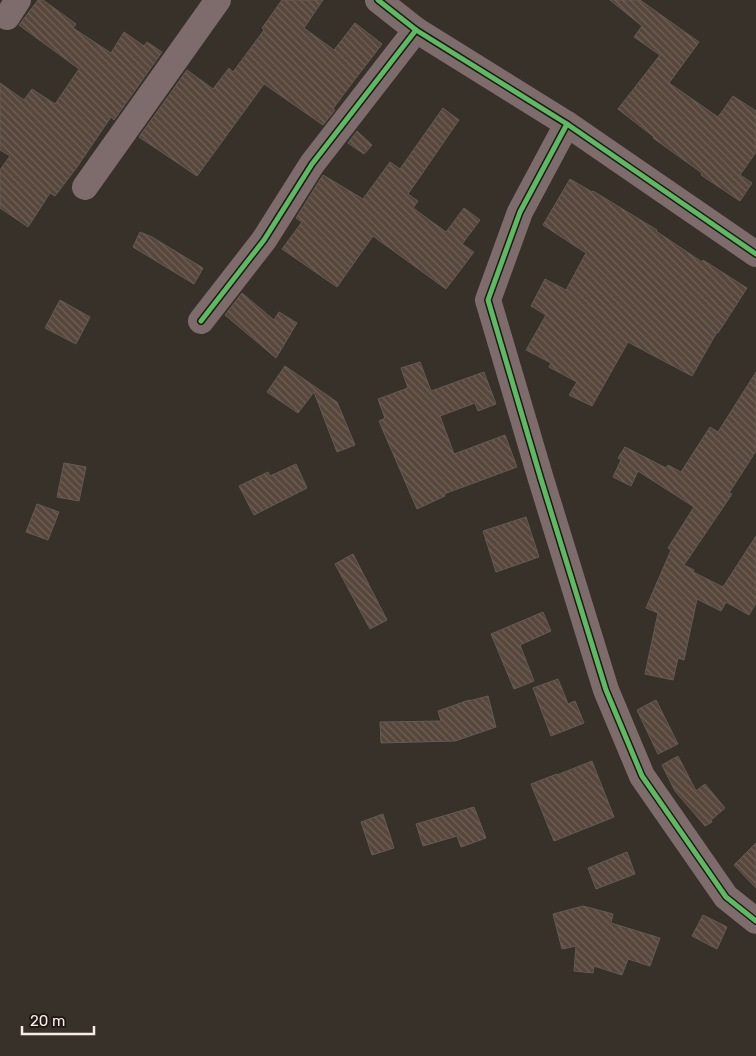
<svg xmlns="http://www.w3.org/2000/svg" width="756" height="1056" font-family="Rubik,sans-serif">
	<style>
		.building { fill: url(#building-back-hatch); stroke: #625b56 }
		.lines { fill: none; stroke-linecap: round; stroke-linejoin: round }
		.minor { stroke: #7d6c6b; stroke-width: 26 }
		.cycleway-casing { stroke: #201914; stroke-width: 8 }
		.cycleway { stroke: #5cba63; stroke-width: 5 }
	</style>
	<defs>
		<pattern id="building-back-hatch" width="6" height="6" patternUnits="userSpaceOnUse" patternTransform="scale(1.25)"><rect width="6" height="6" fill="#57463c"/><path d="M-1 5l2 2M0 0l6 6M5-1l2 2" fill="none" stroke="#706158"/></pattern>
	</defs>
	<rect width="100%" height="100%" fill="#38312a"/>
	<!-- building -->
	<g class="building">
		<path d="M38,0H43L76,24L73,28L111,53L124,32L144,46L147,42L162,52L114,120L111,117L77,167L55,196L50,193L28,227L0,208V170L10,156L0,150V83L24,100L32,89L55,104L79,69L19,25Z"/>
		<path d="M282,0H323L304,28L334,50L355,23L382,44L343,95L333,109L335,110L323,125L264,84L197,176L139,137L187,70L213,89L229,68L233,72L264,30L262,28Z"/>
		<path d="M610,0H640L699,42L669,83L718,117L733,96L756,111V152L740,175L752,183L740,201L701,175L702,173L653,138L654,137L618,109L660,55L634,37L642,26Z"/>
		<path d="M443,108L459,120L408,194L418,201L413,208L446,232L464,208L480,220L462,244L474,252L446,289L373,236L337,287L282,249L302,222L296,218L323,175L363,199L390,162L400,169Z"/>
		<path d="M357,131L372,145L364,154L348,143Z"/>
		<path d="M570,179L592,192L593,191L657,230L656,231L702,262L703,260L747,288L718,333L717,332L692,376L628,342L592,406L569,395L577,382L549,367L551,363L526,350L546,315L531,306L545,279L566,290L586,253L543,225Z"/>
		<path d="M140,232L152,237L203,268L194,284L133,247Z"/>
		<path d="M242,293L274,320L279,312L297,323L276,358L225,315Z"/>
		<path d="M60,300L90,317L76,344L45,328Z"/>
		<path d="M420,362L431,391L484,372L496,404L478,411L475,403L440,416L454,454L505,435L517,467L444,494L445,496L417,509L379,421L385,418L378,399L408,388L401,368Z"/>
		<path d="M285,366L337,402L355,445L337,452L314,392L298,413L267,392Z"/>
		<path d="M756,372V451L729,493L732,494L684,565L694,570L693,572L723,587L756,536V603L749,615L726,602L721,611L697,599L684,660L678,658L673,680L645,674L658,613L646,608L671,550L668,548L694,507L638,471L631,486L613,477L621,460L618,458L625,447L666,468L668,465L681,472L710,427L718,432Z"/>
		<path d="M64,463L86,467L79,501L57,497Z"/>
		<path d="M296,464L307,488L254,515L239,486L268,472L270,476Z"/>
		<path d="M37,504L59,512L48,540L26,532Z"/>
		<path d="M526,517L539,557L496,572L483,531Z"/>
		<path d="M353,554L387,620L370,629L335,564Z"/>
		<path d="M543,612L551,631L520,645L534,681L514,689L491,634Z"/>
		<path d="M558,679L568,704L575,701L584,723L551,736L533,688Z"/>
		<path d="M488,696L496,727L455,741L381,743L380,722L441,721L438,711L469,700V701Z"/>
		<path d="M656,700L678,744L658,754L637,710Z"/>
		<path d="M678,756L696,791L705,784L725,808L711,820L712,822L705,826L675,791L662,765Z"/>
		<path d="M592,761L614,817L554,841L531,784L557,774V775Z"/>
		<path d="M474,807L486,838L461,847L457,836L423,846L416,824Z"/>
		<path d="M383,814L394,848L372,855L361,822Z"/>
		<path d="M756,843V888L734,865Z"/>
		<path d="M627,852L635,874L596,889L588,868Z"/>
		<path d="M583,906L613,914L611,923L660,938L650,966L628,959L622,975L594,966L593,973L574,971L576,946L562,949L553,914Z"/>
		<path d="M703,915L727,927L717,949L692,936Z"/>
	</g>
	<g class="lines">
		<!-- minor -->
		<g class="minor">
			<path d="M378,0L416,30L567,124L756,254"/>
			<path d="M7,17L18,0"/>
			<path d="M567,124L520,212L488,300L540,476L606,690L642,776L726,897L756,921"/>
			<path d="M85,187L218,0"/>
			<path d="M201,321L264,240L312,164L416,30"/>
		</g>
		<defs>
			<g id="cycleway">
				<path d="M378,0L416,30L567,124L756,254"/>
				<path d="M567,124L520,212L488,300L540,476L606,690L642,776L726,897L756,921"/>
				<path d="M201,321L264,240L312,164L416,30"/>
			</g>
		</defs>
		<!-- cycleway casing -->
		<use href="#cycleway" class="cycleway-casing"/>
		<!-- cycleway -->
		<use href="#cycleway" class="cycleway"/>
	</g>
	<!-- scale -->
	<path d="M22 1026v8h72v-8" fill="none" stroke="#f7ede6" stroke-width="2.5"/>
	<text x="30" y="1026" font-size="15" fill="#f7ede6" stroke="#201914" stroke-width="4" paint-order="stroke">20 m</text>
</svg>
